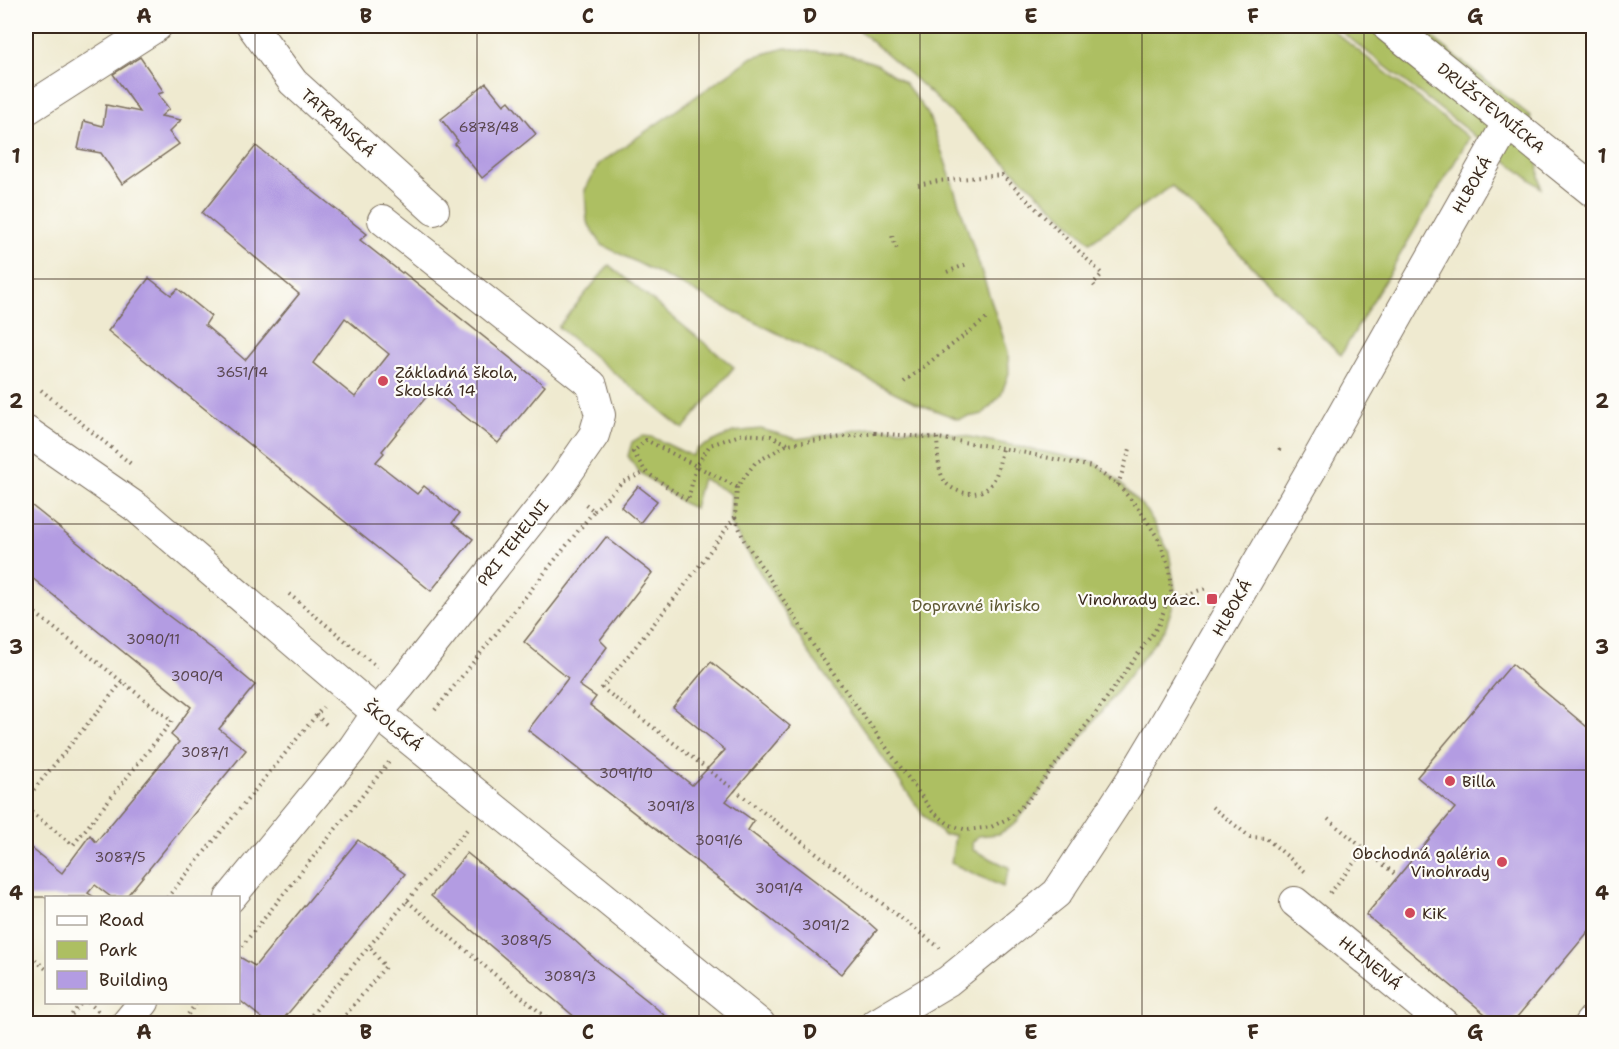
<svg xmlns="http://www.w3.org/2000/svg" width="1619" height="1049" font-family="'Shantell Sans',sans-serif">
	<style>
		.green { fill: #adbf62; stroke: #747440; stroke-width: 1.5 }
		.building { fill: #b39ce2; fill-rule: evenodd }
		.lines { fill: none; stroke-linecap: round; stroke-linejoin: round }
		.street-casing { stroke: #7a6d5c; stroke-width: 32 }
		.secondary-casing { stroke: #7a6d5c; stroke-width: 35 }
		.path { stroke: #7a6d5c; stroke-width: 4; stroke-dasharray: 1.5 4.5; stroke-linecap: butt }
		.street { stroke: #fff; stroke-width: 30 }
		.secondary { stroke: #fff; stroke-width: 33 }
		.grid { fill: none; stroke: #3b2a1e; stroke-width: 1.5; stroke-opacity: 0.55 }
		.poi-dot { fill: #d1495b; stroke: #fdfcf7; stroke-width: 2 }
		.labels { text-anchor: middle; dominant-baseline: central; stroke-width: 4.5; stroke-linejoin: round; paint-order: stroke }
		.number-label { font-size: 14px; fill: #59464f }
		.street-label { font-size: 16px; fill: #3b2a1e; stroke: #fdfcf7 }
		.poi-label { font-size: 16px; fill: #3b2a1e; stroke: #fdfcf7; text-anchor: start }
		.park-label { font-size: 16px; fill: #5d5732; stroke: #fdfcf7 }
		.neatline { fill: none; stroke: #3b2a1e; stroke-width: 2 }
		.grid-label { font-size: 20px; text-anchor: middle; font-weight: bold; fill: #3b2a1e }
	</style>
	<rect width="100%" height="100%" fill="#fdfcf7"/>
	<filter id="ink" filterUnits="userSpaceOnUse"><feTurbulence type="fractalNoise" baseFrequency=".0167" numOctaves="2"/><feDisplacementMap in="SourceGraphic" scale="12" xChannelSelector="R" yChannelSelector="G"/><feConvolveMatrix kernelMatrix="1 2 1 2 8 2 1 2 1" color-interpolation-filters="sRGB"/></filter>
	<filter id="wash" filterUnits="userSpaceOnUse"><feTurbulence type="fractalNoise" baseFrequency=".008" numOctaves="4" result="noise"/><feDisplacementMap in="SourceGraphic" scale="24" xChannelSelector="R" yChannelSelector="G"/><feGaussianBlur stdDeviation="1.35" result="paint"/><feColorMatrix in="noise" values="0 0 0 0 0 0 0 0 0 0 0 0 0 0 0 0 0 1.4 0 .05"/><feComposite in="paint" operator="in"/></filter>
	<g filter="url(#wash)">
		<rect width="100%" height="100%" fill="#efead0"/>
		<!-- green -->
		<g class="green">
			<path d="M854,26H1327L1469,138L1341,355L1172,186L1090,242L913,77Z"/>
			<path d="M1334,26H1418L1530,116L1541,188Z"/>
			<path d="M785,48L850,55L877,64L905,83L928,114L944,158L1008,352L1009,373L1001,395L983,414L958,419L916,403L602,245L587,222L585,190L599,164L753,57Z"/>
			<path d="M609,265L734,367L683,429L558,327Z"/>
			<path d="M870,428L935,430L1094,462L1118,481L1148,512L1169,552L1176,596L1165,629L1015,824L999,834L978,836L972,843L973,850L1010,868L1003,887L951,863L955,835H943L922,813L807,650L730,523L731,494L702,478L694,508L683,503L638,471L628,456L632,442L642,436L652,437L692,456L697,449L733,432L761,429L797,439Z"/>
		</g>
		<g id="blocks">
			<!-- building -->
			<g class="building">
				<path d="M140,57L164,92L158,94L169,109L161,116L181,120L169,132L179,144L122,184L101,153L78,149L84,121L103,126L106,105L140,112L113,74Z"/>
				<path d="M486,83L504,105L509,101L536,134L482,178L455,144L458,141L441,119Z"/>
				<path d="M256,146L367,234L360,240L402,273L403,272L545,386L498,443L432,390L382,451L384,453L376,462L417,494L424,486L459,514L452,523L473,539L431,591L108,331L149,278L171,295L178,289L211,316L205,325L245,360L299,294L202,213ZM345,318L389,354L355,397L313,363Z"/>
				<path d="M638,486L657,501L640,523L621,507Z"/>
				<path d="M26,501L166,614L230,662L229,663L255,685L219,729L246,750L126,897H111L95,885L88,893L94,897H26V844L62,873L90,835L96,842L179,742L171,735L191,707L26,573Z"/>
				<path d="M606,537L652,573L600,640L607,647L579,685L596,697L590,705L692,785L725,750L673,707L711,662L790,726L726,801L754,821L748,830L860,915L877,930L841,974L528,730L568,678L524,642Z"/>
				<path d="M1512,664L1593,732V926L1512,1023H1496L1366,915L1455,808L1417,777Z"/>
				<path d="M358,840L405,874L280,1023H268L238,999V956L255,966Z"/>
				<path d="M467,853L572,938L596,960L648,1001L673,1023H582L431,896Z"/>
			</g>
		</g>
	</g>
	<g filter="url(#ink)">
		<use href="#blocks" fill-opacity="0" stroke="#7a6d5c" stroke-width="1.5"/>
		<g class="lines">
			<defs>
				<g id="street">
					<path d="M252,26L293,82L434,210"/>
					<path d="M26,110L157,26"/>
					<path d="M26,431L137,508L377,713L760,1024"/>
					<path d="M230,898L353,748L377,713L401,685L560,484L594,435L600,415L592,385L383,220"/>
					<path d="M1295,902L1444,1024"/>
					<path d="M126,1024L144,1002"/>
					<path d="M876,1024L948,981L1057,893L1133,777L1157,737L1318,458L1508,122"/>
					<path d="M1589,1024L1594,1018"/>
				</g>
				<path id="secondary" d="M1389,26L1594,191"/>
			</defs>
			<!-- street casing -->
			<use href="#street" class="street-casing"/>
			<!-- secondary casing -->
			<use href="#secondary" class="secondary-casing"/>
			<!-- path -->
			<g class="path">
				<path d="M918,185L938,181L1002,175L1102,274L1093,284L1097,289"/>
				<path d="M892,236L897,249"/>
				<path d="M947,272L967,264"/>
				<path d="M904,382L987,318"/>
				<path d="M41,390L131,464"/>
				<path d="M875,433L937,438L1002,448L1092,467L1118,485L1140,510L1159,540L1169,567L1171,592L1158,626L1101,706L1028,800L1011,817L991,827L967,830L950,825L932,811L817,651L744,540L735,517L737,487L755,463L788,444Z"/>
				<path d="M937,438C938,452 937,472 946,483C950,488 961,493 967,493C996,495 998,471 1002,448"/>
				<path d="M1279,450L1281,447"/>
				<path d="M1118,485L1131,446"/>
				<path d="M737,487L646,440L633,452L646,472L688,501L696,466L710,445L743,434L771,436L788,444"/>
				<path d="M594,511L622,482L646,472"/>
				<path d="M735,517L682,589L602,688L940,948"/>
				<path d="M289,594L377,667"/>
				<path d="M1169,600L1207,588"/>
				<path d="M26,606L172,721L73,845L26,808"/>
				<path d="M435,710L594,511L583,502"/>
				<path d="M316,715L329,727"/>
				<path d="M26,799L122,682"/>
				<path d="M1212,807L1250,837L1266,838L1308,874"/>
				<path d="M1328,819L1396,875"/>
				<path d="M1330,893L1365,849"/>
				<path d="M167,898L323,707"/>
				<path d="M407,901L554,1024"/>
				<path d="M238,951L390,761"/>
				<path d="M26,952L46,969"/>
				<path d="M88,1002L99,1012"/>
				<path d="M64,1024L82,1002"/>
				<path d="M181,1024L197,1002"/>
				<path d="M304,1024L469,827"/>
				<path d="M338,1024L385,967L369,946"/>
			</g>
			<!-- street -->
			<use href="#street" class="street"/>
			<!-- secondary -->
			<use href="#secondary" class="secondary"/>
		</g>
	</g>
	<!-- grid -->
	<path class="grid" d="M255,26V1024M477,26V1024M699,26V1024M920,26V1024M1142,26V1024M1364,26V1024M26,279H1594M26,524H1594M26,770H1594"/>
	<!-- markers -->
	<g class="poi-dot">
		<circle cx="383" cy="381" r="6"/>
		<rect x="1206" y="593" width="12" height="12" rx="3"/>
		<circle cx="1450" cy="781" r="6"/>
		<circle cx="1502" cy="862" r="6"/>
		<circle cx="1410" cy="913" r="6"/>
	</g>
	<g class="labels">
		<!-- number labels -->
		<g class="number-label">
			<text x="489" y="127">6878/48</text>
			<text x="242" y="372">3651/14</text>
			<text x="153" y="639">3090/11</text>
			<text x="197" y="676">3090/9</text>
			<text x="205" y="752">3087/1</text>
			<text x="626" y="773">3091/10</text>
			<text x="671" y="806">3091/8</text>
			<text x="719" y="840">3091/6</text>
			<text x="120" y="857">3087/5</text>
			<text x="779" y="888">3091/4</text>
			<text x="826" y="925">3091/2</text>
			<text x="526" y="940">3089/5</text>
			<text x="570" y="976">3089/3</text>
		</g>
		<!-- street labels -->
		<g class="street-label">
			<text transform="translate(1491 108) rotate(39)">DRUŽSTEVNÍCKA</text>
			<text transform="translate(338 123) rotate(42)">TATRANSKÁ</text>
			<text transform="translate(1472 185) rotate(-60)">HLBOKÁ</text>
			<text transform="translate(513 543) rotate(-52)">PRI TEHELNI</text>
			<text transform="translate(1232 608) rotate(-60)">HLBOKÁ</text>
			<text transform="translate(393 726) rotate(39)">ŠKOLSKÁ</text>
			<text transform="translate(1370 963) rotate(39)">HLINENÁ</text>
		</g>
		<!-- poi labels -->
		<g class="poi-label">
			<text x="395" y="372">Základná škola,<tspan x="395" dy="18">Školská 14</tspan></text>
			<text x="1200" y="599" text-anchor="end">Vinohrady rázc.</text>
			<text x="1462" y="781">Billa</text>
			<text x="1490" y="853" text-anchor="end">Obchodná galéria<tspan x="1490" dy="18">Vinohrady</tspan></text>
			<text x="1422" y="913">KiK</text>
		</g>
		<!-- park labels -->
		<g class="park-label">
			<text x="976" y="605">Dopravné ihrisko</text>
		</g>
	</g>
	<!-- margin -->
	<rect width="1619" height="1049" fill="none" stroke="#fdfcf7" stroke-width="66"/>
	<!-- legend -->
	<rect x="45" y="896" width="195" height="108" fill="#fdfcf7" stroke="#afa8a0" stroke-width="1.5"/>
	<rect x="57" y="916" width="30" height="9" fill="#ffffff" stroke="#afa8a0" stroke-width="1.5"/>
	<text x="99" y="926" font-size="18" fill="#3b2a1e">Road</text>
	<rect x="57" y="941" width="30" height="18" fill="#adbf62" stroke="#afa8a0" stroke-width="1.5"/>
	<text x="99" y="956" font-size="18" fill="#3b2a1e">Park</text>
	<rect x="57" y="971" width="30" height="18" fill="#b39ce2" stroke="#afa8a0" stroke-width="1.5"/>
	<text x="99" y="986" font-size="18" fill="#3b2a1e">Building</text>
	<rect x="33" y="33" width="1553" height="983" class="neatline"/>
	<g class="grid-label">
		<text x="144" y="23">A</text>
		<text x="366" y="23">B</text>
		<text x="588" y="23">C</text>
		<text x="810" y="23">D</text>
		<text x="1031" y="23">E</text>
		<text x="1253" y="23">F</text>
		<text x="1475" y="23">G</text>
		<text x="16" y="163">1</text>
		<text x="1602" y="163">1</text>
		<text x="16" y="408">2</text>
		<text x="1602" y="408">2</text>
		<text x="16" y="654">3</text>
		<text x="1602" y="654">3</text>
		<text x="16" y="900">4</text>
		<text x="1602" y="900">4</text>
		<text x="144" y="1039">A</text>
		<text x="366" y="1039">B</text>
		<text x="588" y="1039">C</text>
		<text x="810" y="1039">D</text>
		<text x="1031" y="1039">E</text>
		<text x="1253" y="1039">F</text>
		<text x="1475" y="1039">G</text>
	</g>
</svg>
